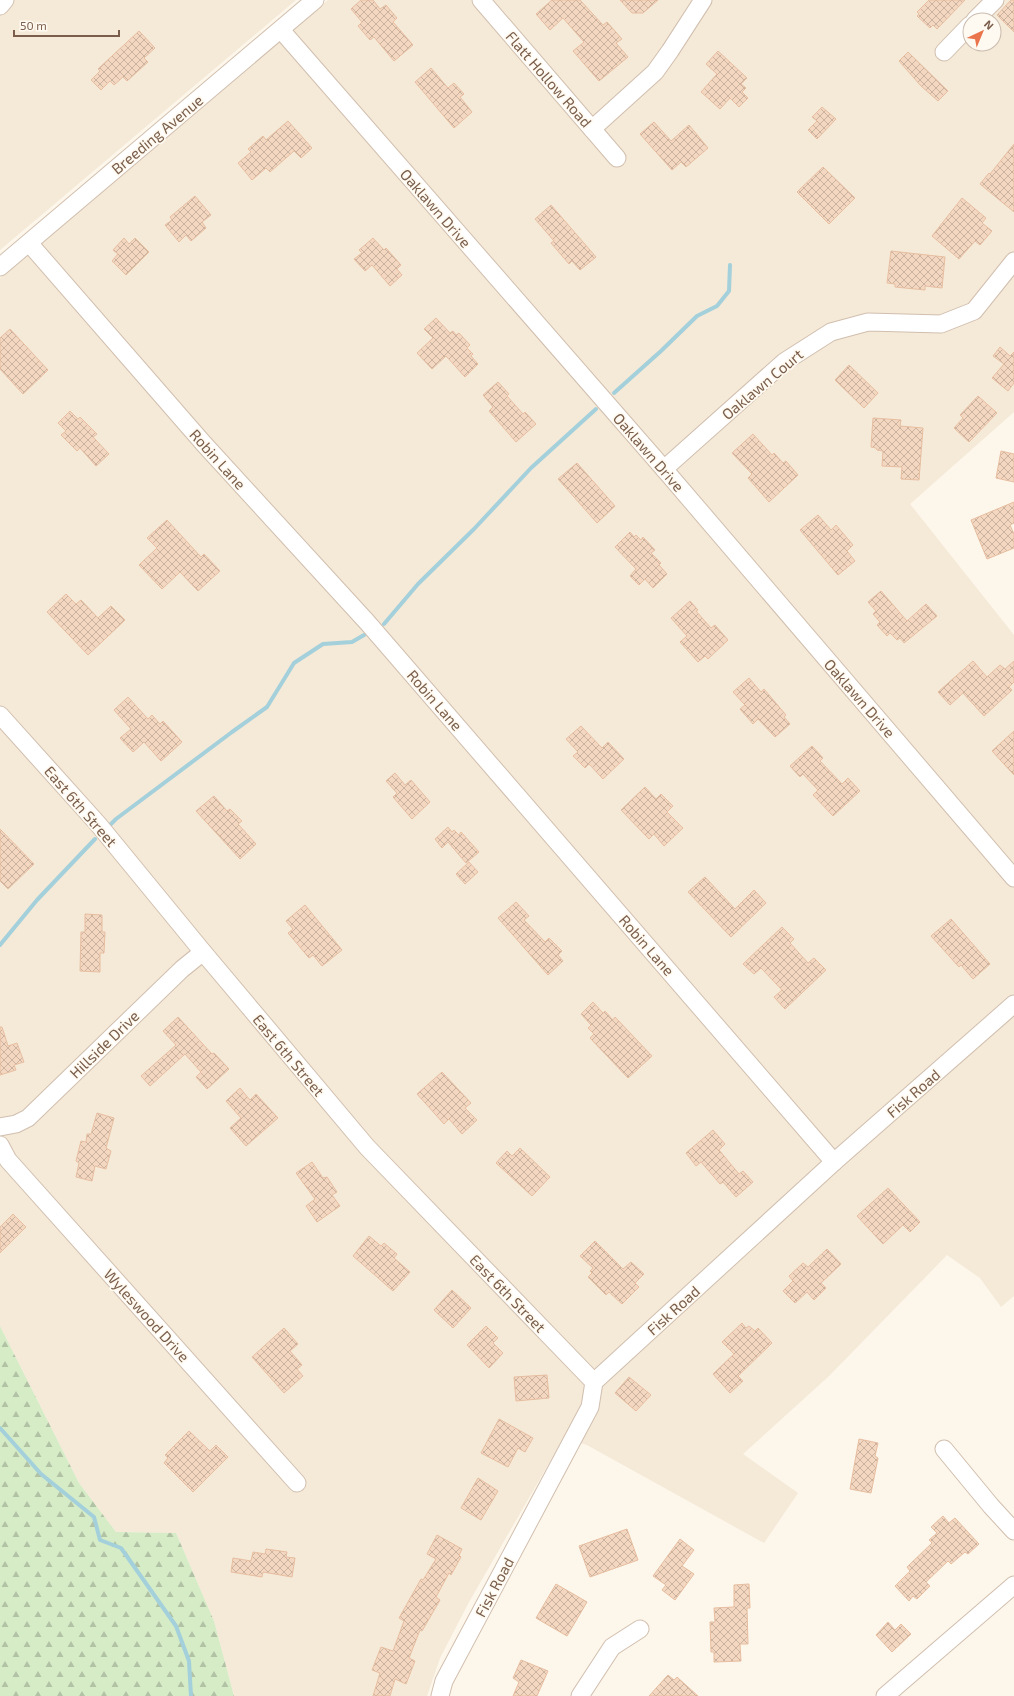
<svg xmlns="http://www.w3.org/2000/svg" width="1014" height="1696" font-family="'Exo 2',sans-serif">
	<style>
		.residential { fill: #f5e9d8; fill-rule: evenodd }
		.forest { fill: url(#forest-firs) }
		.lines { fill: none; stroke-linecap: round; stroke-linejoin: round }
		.stream { stroke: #a3d0db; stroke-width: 4 }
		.building { fill: url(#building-cross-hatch); stroke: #e7bea0 }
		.minor-casing { stroke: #d1bfae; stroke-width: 19 }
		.minor { stroke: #fff; stroke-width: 17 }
		.labels { text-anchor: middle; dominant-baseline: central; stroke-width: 3.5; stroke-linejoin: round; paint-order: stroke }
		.street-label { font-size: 15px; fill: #7a5e4b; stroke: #fffaf1 }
	</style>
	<defs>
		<pattern id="forest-firs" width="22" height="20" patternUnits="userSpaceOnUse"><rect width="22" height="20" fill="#d5ecc7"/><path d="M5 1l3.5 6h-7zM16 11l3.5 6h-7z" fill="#b2c2a4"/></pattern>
		<pattern id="building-cross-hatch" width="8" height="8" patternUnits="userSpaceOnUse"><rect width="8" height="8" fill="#f4d7c1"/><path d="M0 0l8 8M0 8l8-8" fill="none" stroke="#cbb29f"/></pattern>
	</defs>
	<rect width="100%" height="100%" fill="#fdf6ea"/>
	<!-- residential -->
	<g class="residential">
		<path d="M0,0H296L0,250Z"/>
		<path d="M328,0H1014V412L910,504L1014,635V1296L1001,1307L980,1278L947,1255L829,1376L743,1454L798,1493L764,1543L587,1445L564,1437L469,1602L440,1658L427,1696H234L214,1621L176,1533L116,1532L79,1483L0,1326V278ZM970,20H994V44H970Z"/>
	</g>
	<!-- forest -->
	<path class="forest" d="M0,1326L79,1483L116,1532L176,1533L214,1621L234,1696H0Z"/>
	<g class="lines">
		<!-- stream -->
		<g class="stream">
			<path d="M614,393L661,351L697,316L717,306L729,291L730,265"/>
			<path d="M384,624L418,584L474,529L531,468L596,409"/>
			<path d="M107,828L116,819L232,732L267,707L294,663L323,644L352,642L364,635"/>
			<path d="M0,945L37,900L95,839"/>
			<path d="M0,1428L41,1474L94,1517L100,1540L121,1548L176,1626L189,1661L191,1696"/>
		</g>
	</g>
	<!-- building -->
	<g class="building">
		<path d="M361,0H373L380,9L386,5L397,18L393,22L413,45L394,61L374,37L370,40L358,26L362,22L351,9Z"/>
		<path d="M552,0H580L603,25L607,22L622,39L616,43L628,57L599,81L573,51L584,42L563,18L550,30L536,14Z"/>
		<path d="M620,0H658L643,13H632Z"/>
		<path d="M929,0H965L937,29L933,25L930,28L917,16L919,14L917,12Z"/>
		<path d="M1011,0H1014V32L997,15Z"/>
		<path d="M139,31L155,48L144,58L148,62L127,81L123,77L114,85L110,81L101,90L91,80L100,71L98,69Z"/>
		<path d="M718,51L747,78L741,84L746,88L742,92L748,98L739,107L730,98L720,109L701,92L717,74L706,64Z"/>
		<path d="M908,52L948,91L938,101L921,86L899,61Z"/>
		<path d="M431,68L448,88L454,83L464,94L460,97L472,112L454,128L415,82Z"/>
		<path d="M822,107L836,119L817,139L808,130L817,121L812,117Z"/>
		<path d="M288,121L312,148L301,158L294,151L270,172L266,168L252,180L238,163L251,152L248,149L263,136L266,140Z"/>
		<path d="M654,122L671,141L689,125L708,148L686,167L681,162L672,170L640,134Z"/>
		<path d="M1014,144V212L980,184L989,173L990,174Z"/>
		<path d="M823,167L855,198L829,224L797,192Z"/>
		<path d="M195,196L211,215L202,222L206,228L191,241L186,235L179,242L165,225L172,220L170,217Z"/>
		<path d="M962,198L986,218L982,223L992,231L980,245L975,241L959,259L932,236Z"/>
		<path d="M551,205L596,257L580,270L572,261L569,264L551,243L554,241L535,219Z"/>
		<path d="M124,238L129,244L135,238L149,252L126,275L112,261L118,254L113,250Z"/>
		<path d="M373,238L384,250L386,248L401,265L397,269L402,275L390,286L372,265L365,271L354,259L362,253L359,250Z"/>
		<path d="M891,251L945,257L942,288L925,286V290L895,287V284L887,283Z"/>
		<path d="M436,318L450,333L453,331L456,335L459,333L470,345L467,348L473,354L471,356L478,364L465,377L446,356L432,369L417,353L433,338L424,329Z"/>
		<path d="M10,329L48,370L23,394L0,369V338Z"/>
		<path d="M1000,347L1010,356L1014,352V383L1008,391L992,378L1004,364L993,356Z"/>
		<path d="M849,365L878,393L864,408L835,380Z"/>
		<path d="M498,382L509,394L507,396L523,414L525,412L536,424L516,442L489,411L493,407L483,395Z"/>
		<path d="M978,396L997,413L969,442L954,428L963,418L960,415Z"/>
		<path d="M70,411L78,419L80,417L97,434L93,437L109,454L96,466L80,448L77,451L61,435L66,431L58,423Z"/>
		<path d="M873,418L901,420L900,426L923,428L919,480L901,479L902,467L882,466L883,451L877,450L876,448L871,447Z"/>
		<path d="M753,434L772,455L774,453L783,463L786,461L798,475L769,502L748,478L752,474L732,453Z"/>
		<path d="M1001,451L1014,454V482L996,478Z"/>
		<path d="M577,463L615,506L597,523L558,479Z"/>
		<path d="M1014,502V523L1010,525L1014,534V548L987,559L971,520Z"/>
		<path d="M818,515L831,530L836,525L853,545L847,551L855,561L838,575L800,530Z"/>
		<path d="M167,520L201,557L204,554L220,571L198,591L180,572L162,589L139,565L157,548L147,538Z"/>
		<path d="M630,532L634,537L636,535L641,540L643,537L655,550L651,553L661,563L659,565L667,574L653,588L645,579L639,585L630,576L636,569L615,547Z"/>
		<path d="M881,591L907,621L926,604L937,616L904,643L900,638L897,640L890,633L887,636L877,625L880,622L873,614L876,611L868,602Z"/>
		<path d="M66,594L76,604L81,600L98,618L111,606L125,620L88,655L47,612Z"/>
		<path d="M690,601L698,610L696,611L711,628L715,625L728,640L708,659L705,656L698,662L680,642L687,636L671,618Z"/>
		<path d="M973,661L987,677L1000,665L1005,669L1014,661V682L1009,687L1012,690L984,716L963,693L950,705L938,692Z"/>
		<path d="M749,678L761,692L764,689L786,715L784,717L790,724L775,737L758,719L753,724L740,709L745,705L733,692Z"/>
		<path d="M128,697L148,719L152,715L160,724L163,721L182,742L161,761L144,742L133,752L120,738L131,729L114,710Z"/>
		<path d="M581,726L602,748L608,742L624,759L603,779L589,764L585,768L573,756L578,752L566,739Z"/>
		<path d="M1014,731V775L992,751Z"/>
		<path d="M812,746L823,758L820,761L842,784L848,778L860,791L833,816L813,795L818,790L803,774L800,777L790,766Z"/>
		<path d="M395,773L405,785L411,780L430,802L412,819L393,797L397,793L386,781Z"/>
		<path d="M645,787L656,799L661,794L673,806L667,812L683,828L664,846L654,834L649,839L621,810Z"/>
		<path d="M214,796L227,811L230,809L242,821L238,824L256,844L240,859L196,811Z"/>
		<path d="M448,827L452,832L454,830L459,835L461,832L479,852L466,863L448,842L442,848L435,839Z"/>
		<path d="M0,829L34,864L8,889L0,881Z"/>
		<path d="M469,862L478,872L465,884L456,874Z"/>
		<path d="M705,877L735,909L754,890L766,903L731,937L688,892Z"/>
		<path d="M516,902L529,916L524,920L545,942L549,938L562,951L558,955L563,961L548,975L498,918Z"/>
		<path d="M305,905L342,950L322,966L313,955L309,958L288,933L293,929L286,921Z"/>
		<path d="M85,914L102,915V932H105L104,953H100V972L80,971L81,932H85Z"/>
		<path d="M951,919L990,964L973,979L961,965L959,967L931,936Z"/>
		<path d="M782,927L794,939L790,943L808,963L814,958L826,970L785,1009L774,997L782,990L761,968L754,974L743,964Z"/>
		<path d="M593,1002L603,1013L605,1011L613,1020L615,1017L652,1056L628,1078L590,1038L594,1034L588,1028L591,1025L581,1014Z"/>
		<path d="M178,1017L212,1054L214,1053L229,1069L207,1089L196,1077L201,1072L185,1054L150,1086L141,1076L176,1045L163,1031Z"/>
		<path d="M0,1027H2L8,1046L17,1043L24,1062L14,1065L16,1070L0,1075Z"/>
		<path d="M442,1072L471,1103L465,1108L477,1120L462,1134L449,1119L444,1124L417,1094Z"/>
		<path d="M240,1088L250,1100L256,1094L278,1118L246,1146L230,1128L241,1118L226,1101Z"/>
		<path d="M97,1113L114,1118L106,1148L111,1151L106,1169L95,1166L92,1181L76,1177L79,1163L76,1161L81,1141L86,1142L87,1134H91Z"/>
		<path d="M713,1130L725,1144L719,1150L739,1174L743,1171L753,1182L736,1197L723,1182L720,1184L701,1162L696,1166L686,1153Z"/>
		<path d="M520,1148L550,1177L532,1196L496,1163L507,1151L512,1156Z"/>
		<path d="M312,1162L323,1178L327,1177L337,1192L332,1195L340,1206L317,1222L306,1206L315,1199L296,1173Z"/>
		<path d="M888,1188L920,1222L910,1232L903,1225L883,1244L857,1216Z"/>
		<path d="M13,1214L26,1227L0,1253V1227Z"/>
		<path d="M369,1236L381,1246L384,1243L397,1254L394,1258L410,1272L393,1291L353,1256Z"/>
		<path d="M595,1241L623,1269L631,1262L644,1274L635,1283L639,1287L622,1304L609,1292L606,1295L588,1277L592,1273L590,1271L593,1268L580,1256Z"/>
		<path d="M827,1249L841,1264L821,1283L826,1288L814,1300L807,1292L795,1303L783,1291L793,1281L789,1276L803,1263L808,1267Z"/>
		<path d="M452,1290L471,1308L453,1328L434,1310Z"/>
		<path d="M742,1323L746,1328L749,1326L755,1331L758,1328L772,1343L738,1376L743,1381L730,1393L713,1374L734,1354L722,1342Z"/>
		<path d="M486,1326L498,1338L493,1343L503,1353L489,1368L467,1345Z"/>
		<path d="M284,1328L298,1344L290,1351L302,1365L297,1369L303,1376L284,1393L252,1357Z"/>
		<path d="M547,1375L549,1398L516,1401L514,1377Z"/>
		<path d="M629,1377L651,1395L636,1411L615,1393Z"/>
		<path d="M499,1419L533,1438L525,1452L518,1448L508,1467L481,1453Z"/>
		<path d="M189,1431L210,1451L216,1445L228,1457L193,1492L164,1463L168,1458L165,1455Z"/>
		<path d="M859,1439L878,1443L875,1456L878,1458L871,1493L850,1489Z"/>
		<path d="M478,1478L498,1491L481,1520L461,1508Z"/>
		<path d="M943,1516L949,1523L955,1518L979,1544L968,1554L965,1552L951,1564L948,1561L926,1582L930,1586L917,1599L913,1596L909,1601L895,1586L910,1571L907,1567L932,1543L929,1540L937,1533L931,1527Z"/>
		<path d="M627,1529L638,1560L590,1577L579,1546Z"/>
		<path d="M437,1535L462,1549L459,1555L461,1557L451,1575L449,1573L436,1597L440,1600L422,1631L420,1630L409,1658L415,1661L406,1684L395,1679L390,1696H373L380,1673L372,1670L381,1647L393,1651L404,1621L399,1618L421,1579L423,1580L436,1559L427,1554Z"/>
		<path d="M680,1539L694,1550L682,1566L694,1574L675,1600L662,1590L666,1585L653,1576Z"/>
		<path d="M266,1549L287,1552L286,1557L295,1558L292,1577L263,1572L262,1577L231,1572L233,1558L251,1561L253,1552L265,1554Z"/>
		<path d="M556,1584L587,1602L567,1636L536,1618Z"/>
		<path d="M749,1584L750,1608H747L748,1644H740L741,1661L714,1662V1652H711L710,1622H715L714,1608L734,1607V1585Z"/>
		<path d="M888,1622L895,1630L901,1624L911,1634L892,1652L876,1635Z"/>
		<path d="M521,1660L548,1671L537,1696H513L519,1682L513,1678Z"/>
		<path d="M668,1675L674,1680L677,1677L698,1696H649Z"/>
	</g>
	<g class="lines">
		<defs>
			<g id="minor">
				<path d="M481,0L617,158"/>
				<path d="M0,6L5,0"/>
				<path d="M975,20L995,0"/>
				<path d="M281,30L664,469L1014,878"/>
				<path d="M944,52L970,25"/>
				<path d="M592,129L655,72L670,51L703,0"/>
				<path d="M29,243L204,444L367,622L834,1162"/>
				<path d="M0,267L315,0"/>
				<path d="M664,469L784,362L831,332L868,322L941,324L974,311L1014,261"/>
				<path d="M0,715L98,824L203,952L367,1147L594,1382"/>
				<path d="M0,1127L16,1124L28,1118L182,969L203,952"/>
				<path d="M0,1145L8,1160L297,1483"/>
				<path d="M944,1449L991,1506L1014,1531"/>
				<path d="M440,1696L444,1681L590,1407L594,1382L834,1162L1014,1004"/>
				<path d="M580,1696L612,1647L640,1629"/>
				<path d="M885,1696L1014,1585"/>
			</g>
		</defs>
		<!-- minor casing -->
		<use href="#minor" class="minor-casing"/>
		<!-- minor -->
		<use href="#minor" class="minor"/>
	</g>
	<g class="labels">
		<!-- street labels -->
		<g class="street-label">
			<text transform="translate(549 79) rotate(49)">Flatt Hollow Road</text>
			<text transform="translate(157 134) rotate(-40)">Breeding Avenue</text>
			<text transform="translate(436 208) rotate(49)">Oaklawn Drive</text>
			<text transform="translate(762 384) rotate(-40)">Oaklawn Court</text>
			<text transform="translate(649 452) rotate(49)">Oaklawn Drive</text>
			<text transform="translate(218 459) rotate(48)">Robin Lane</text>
			<text transform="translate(860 698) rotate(49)">Oaklawn Drive</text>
			<text transform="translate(435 700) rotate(49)">Robin Lane</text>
			<text transform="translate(81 806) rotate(49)">East 6th Street</text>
			<text transform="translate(647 945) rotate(49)">Robin Lane</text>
			<text transform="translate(104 1044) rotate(-44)">Hillside Drive</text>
			<text transform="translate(289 1055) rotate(50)">East 6th Street</text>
			<text transform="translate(913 1093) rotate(-41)">Fisk Road</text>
			<text transform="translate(508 1293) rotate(46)">East 6th Street</text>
			<text transform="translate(673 1310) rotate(-42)">Fisk Road</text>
			<text transform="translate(147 1315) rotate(48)">Wyleswood Drive</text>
			<text transform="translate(494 1587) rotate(-62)">Fisk Road</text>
		</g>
	</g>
	<!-- north arrow -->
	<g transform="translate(982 32) rotate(44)"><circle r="19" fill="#fffaf1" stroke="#cabcaf"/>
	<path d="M0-3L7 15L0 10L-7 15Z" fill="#ea754c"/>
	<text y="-6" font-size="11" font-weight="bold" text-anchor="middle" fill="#7a5e4b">N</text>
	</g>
	<!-- scale -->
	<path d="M14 30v6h105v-6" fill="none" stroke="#7a5e4b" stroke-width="2"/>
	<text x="20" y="30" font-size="12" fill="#7a5e4b" stroke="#fffaf1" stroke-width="3" paint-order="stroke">50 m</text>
</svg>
